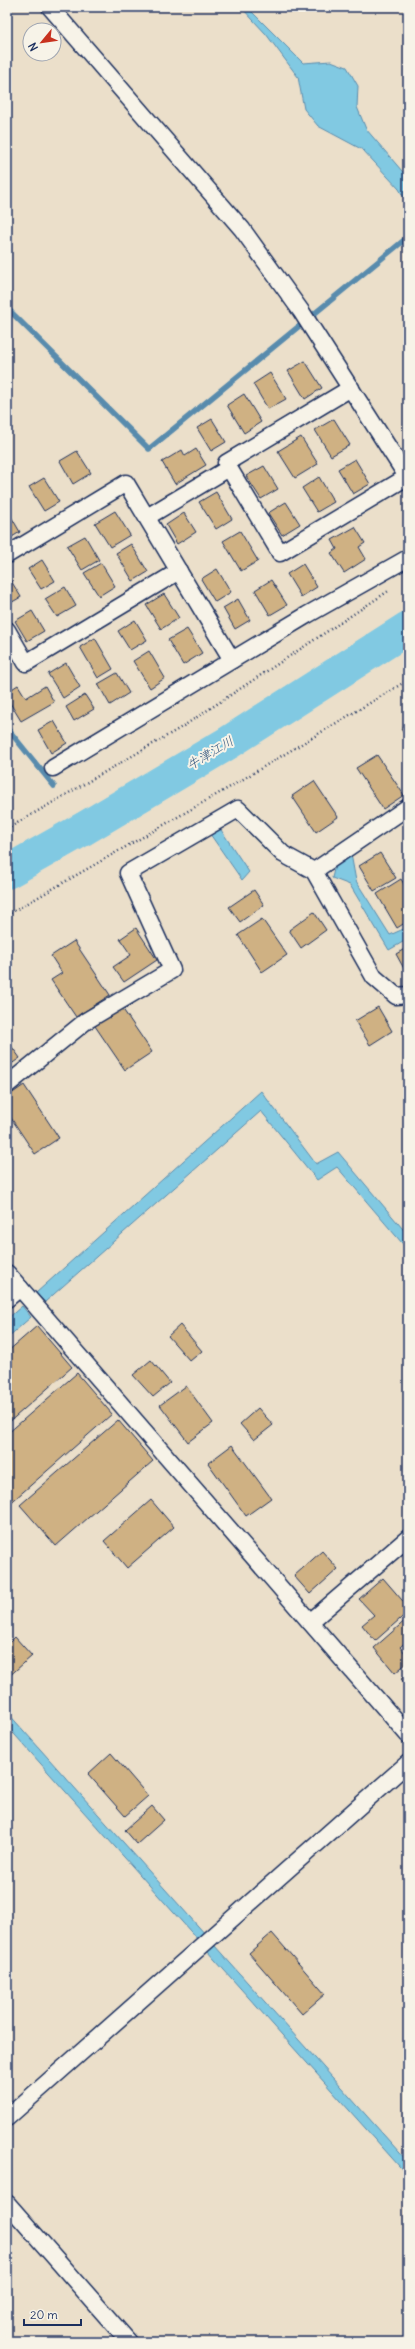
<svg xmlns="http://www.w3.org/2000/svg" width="415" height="2349" font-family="Delius,'Klee One',sans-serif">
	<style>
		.water { fill: #81c9e2; stroke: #588bad }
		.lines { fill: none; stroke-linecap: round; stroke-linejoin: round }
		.stream { stroke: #588bad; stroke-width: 5.5 }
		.river { stroke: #81c9e2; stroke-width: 34 }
		.building { fill: #cfb183; stroke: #1b2f5e }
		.minor-casing { stroke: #1b2f5e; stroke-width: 19 }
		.path { stroke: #1b2f5e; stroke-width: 2.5; stroke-dasharray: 1 3; stroke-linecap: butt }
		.minor { stroke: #f7f3e8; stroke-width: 16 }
		.labels { text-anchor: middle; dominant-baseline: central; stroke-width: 4; stroke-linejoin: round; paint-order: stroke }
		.water-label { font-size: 13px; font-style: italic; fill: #34567f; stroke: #f7f3e8 }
	</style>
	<rect width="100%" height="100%" fill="#ebdfca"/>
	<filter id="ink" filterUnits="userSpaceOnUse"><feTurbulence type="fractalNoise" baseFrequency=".025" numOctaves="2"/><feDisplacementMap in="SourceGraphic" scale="8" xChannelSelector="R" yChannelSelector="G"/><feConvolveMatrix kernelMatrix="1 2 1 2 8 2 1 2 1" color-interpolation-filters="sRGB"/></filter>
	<g filter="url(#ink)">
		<!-- water -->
		<g class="water">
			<path d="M241,7H247L303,63L331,61L347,67L358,86L357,107L366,129L408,178V204L399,189L363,150L318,126L304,109L298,77L266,34Z"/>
			<path d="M219,827L249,872L242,880L210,834Z"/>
			<path d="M351,854L356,881L390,935L408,927V939L389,950L350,885L332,878L335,865Z"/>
			<path d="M261,1091L316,1164L338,1152L408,1235V1250L337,1167L317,1180L261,1111L45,1302L36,1293Z"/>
			<path d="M22,1306L31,1317L7,1338V1319Z"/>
			<path d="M7,1712L206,1935L199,1941L7,1726Z"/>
			<path d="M214,1945L408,2162V2176L207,1951Z"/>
		</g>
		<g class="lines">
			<!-- stream -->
			<g class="stream">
				<path d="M7,308L149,449L408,237"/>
				<path d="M7,728L54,786"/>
			</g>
			<!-- river -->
			<path class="river" d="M7,872L85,828L228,743L408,628"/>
		</g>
		<!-- building -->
		<g class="building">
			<path d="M305,361L322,388L305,399L288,371Z"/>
			<path d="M270,373L286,399L268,409L253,384Z"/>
			<path d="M244,394L261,422L244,433L227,405Z"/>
			<path d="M212,419L226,442L211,451L197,428Z"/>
			<path d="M334,419L350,445L331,456L315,430Z"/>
			<path d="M301,437L318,464L295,478L278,451Z"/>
			<path d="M196,449L206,465L175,484L162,462L182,450L185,456Z"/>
			<path d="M77,451L91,473L73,484L60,461Z"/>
			<path d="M355,459L370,484L353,494L338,469Z"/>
			<path d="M264,466L278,489L261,499L246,476Z"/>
			<path d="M319,477L334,502L317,512L302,488Z"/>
			<path d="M44,478L59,502L44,511L29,487Z"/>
			<path d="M216,492L232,519L216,529L199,502Z"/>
			<path d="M286,502L300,524L282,535L268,513Z"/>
			<path d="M115,511L130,535L110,547L95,523Z"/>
			<path d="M9,513L20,532L7,540V514Z"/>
			<path d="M184,513L196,532L177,544L166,525Z"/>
			<path d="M355,527L365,543L359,547L366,559L344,573L331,553L337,549L332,540Z"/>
			<path d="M240,531L258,561L241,571L223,541Z"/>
			<path d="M85,536L99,560L82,570L67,546Z"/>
			<path d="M131,544L148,572L133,581L116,553Z"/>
			<path d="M42,560L55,581L41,589L28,569Z"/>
			<path d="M101,563L115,586L99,596L84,573Z"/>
			<path d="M303,564L317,587L301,597L287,574Z"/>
			<path d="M217,569L231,592L215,602L201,579Z"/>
			<path d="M8,576L21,597L7,605V577Z"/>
			<path d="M271,580L287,605L270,615L255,590Z"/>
			<path d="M65,587L76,606L57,617L45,599Z"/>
			<path d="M164,594L179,618L161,629L146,605Z"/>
			<path d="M238,599L250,620L235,629L223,608Z"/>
			<path d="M32,611L44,631L27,641L15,621Z"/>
			<path d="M135,620L147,640L130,650L118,631Z"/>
			<path d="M187,629L202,653L183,665L168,640Z"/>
			<path d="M95,638L113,669L98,678L80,647Z"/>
			<path d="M149,651L165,678L150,688L133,661Z"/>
			<path d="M66,663L80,687L63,698L48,674Z"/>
			<path d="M117,673L129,693L110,705L98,684Z"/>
			<path d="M18,685L26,698L45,686L54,702L21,721L7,698V692Z"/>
			<path d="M85,695L94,709L74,721L66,707Z"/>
			<path d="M54,721L67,743L51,753L38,730Z"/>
			<path d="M408,725V740L401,729Z"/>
			<path d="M377,755L404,795L383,809L356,768Z"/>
			<path d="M314,781L338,817L316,832L292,796Z"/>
			<path d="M380,853L396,878L374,891L359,866Z"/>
			<path d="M401,879L408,891V921L397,928L377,894Z"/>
			<path d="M254,890L264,905L240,922L229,907Z"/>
			<path d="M314,912L326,930L301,948L289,930Z"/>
			<path d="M262,919L287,955L262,972L238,935Z"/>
			<path d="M136,928L157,960L124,982L113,967L131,955L120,939Z"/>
			<path d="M74,941L110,995L76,1017L51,980L62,973L51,956Z"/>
			<path d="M408,947V976L396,954Z"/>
			<path d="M378,1007L392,1031L370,1045L355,1021Z"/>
			<path d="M122,1008L152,1052L125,1070L95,1026Z"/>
			<path d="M7,1040L20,1058L7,1067Z"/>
			<path d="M24,1085L59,1138L35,1154L7,1112V1097Z"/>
			<path d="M180,1325L202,1351L190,1361L168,1336Z"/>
			<path d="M37,1326L72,1367L7,1424V1352Z"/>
			<path d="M151,1360L170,1383L153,1397L133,1375Z"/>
			<path d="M77,1373L112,1414L7,1506V1434Z"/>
			<path d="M186,1386L213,1423L188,1442L160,1405Z"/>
			<path d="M258,1408L273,1425L254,1440L240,1424Z"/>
			<path d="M118,1420L153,1461L56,1546L20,1505Z"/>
			<path d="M232,1445L271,1498L246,1516L208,1463Z"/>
			<path d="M151,1500L174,1527L127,1568L104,1541Z"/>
			<path d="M322,1551L338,1569L310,1594L294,1576Z"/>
			<path d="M383,1578L408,1607V1612L375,1641L362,1625L374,1615L359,1599Z"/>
			<path d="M408,1618V1640L400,1647L408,1656V1662L395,1673L374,1648Z"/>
			<path d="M15,1637L32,1656L7,1678V1641L9,1643Z"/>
			<path d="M408,1674V1687L401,1679Z"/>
			<path d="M111,1753L148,1796L125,1816L88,1774Z"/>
			<path d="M152,1806L164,1820L137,1844L125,1830Z"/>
			<path d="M272,1933L325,1994L302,2014L249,1953Z"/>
		</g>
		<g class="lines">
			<defs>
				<g id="minor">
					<path d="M50,7L242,229L301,311L408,478"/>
					<path d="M229,468L280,553L407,477"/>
					<path d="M147,517L229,468L226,463L351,388"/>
					<path d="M7,555L126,483L232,660"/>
					<path d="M7,630L26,663L179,571"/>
					<path d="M53,768L307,615L408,558"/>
					<path d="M314,871L374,977L396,996L408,995"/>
					<path d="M7,1085L86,1021L172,970L128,873L238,809L283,854L314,871L408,807"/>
					<path d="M7,1273L408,1735"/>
					<path d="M7,1299L20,1288"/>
					<path d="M310,1622L408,1538"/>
					<path d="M7,2118L408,1763"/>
					<path d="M7,2203L129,2342"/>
				</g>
			</defs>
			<!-- minor casing -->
			<use href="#minor" class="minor-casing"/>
			<!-- path -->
			<g class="path">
				<path d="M7,829L182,727L390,590"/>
				<path d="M7,915L230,787L408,680"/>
			</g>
			<!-- minor -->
			<use href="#minor" class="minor"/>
		</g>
	</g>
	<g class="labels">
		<!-- water labels -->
		<g class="water-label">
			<text transform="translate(210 753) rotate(-31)">牛津江川</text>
		</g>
	</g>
	<!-- margin -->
	<rect width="415" height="2349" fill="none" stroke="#f7f3e8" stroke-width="24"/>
	<rect x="12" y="12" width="391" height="2325" fill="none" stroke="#1b2f5e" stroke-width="1.5" filter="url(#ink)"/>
	<!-- north arrow -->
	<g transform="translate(42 42) rotate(241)"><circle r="19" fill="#f7f3e8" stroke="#9fa5b1"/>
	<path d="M0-3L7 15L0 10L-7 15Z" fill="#c8321e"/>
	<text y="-6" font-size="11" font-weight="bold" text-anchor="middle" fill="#1b2f5e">N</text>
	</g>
	<!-- scale -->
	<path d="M24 2319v6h57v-6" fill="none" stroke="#1b2f5e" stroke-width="2"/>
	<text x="30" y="2319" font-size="12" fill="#1b2f5e" stroke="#f7f3e8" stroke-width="3" paint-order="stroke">20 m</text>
</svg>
